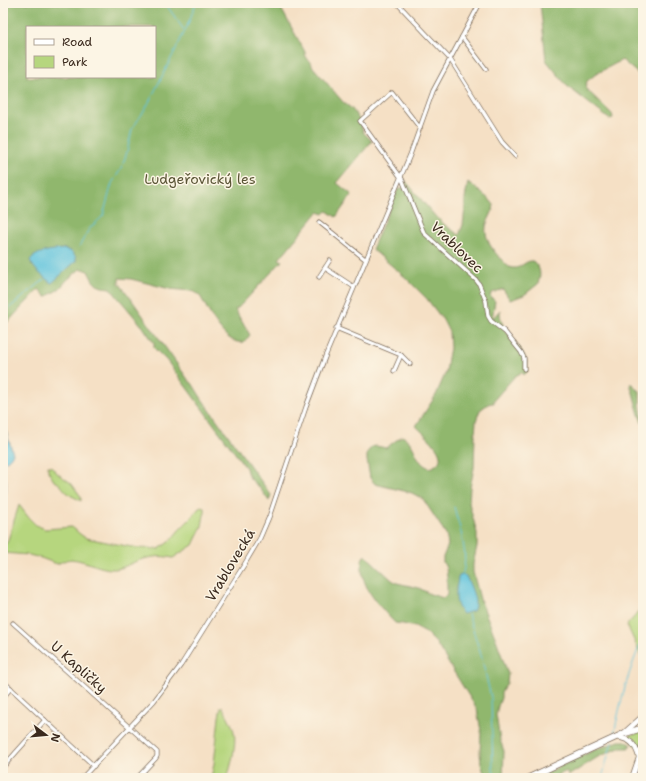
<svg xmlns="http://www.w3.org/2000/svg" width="646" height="781" font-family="'Shantell Sans',sans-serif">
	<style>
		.green { fill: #b6d67e; stroke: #78804e }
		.forest { fill: #90b76d; stroke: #667046; fill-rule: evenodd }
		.water { fill: #60c4de; stroke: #4e777e }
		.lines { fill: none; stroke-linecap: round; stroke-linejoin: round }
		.stream { stroke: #60c4de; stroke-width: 1 }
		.minor-casing { stroke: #7c6a58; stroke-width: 5 }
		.tertiary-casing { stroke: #7c6a58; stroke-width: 6 }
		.primary-casing { stroke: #7c6a58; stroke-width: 7 }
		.minor { stroke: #fff; stroke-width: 3.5 }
		.tertiary { stroke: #fff; stroke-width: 4.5 }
		.primary { stroke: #fff; stroke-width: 5.5 }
		.labels { text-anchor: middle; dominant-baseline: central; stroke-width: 3; stroke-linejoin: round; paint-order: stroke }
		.park-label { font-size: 14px; fill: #5a5536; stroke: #fcf5e5 }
		.street-label { font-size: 14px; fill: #3b2a1e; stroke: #fcf5e5 }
	</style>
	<rect width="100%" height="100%" fill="#fcf5e5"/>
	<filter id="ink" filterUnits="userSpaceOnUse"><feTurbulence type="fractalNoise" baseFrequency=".025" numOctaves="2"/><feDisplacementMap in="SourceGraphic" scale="8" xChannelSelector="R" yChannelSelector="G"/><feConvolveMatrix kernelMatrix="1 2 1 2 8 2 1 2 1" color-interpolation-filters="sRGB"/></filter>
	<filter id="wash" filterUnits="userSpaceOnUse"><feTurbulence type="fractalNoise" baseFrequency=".012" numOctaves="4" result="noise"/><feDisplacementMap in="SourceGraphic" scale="16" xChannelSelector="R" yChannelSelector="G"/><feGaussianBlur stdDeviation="0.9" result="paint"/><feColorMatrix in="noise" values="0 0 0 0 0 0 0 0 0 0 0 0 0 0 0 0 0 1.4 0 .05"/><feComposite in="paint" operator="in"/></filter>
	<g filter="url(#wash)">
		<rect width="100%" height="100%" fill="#f5e0c5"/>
		<!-- green -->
		<g class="green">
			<path d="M48,466H51L58,474L71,483L79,494L81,497V501C77,498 72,497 69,494C63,490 61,483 54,481L48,471Z"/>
			<path d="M19,505L29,518L36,525L45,529L72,527C77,531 80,535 86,538L137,548L159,549L170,541L180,529L190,519L199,508L202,507L205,508V513L204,515L202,526L193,545L173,558C160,555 149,557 137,561C129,564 122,569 114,569C99,570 79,556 66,560C63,561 60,563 57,564L41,558L29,555L3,553V543H7Z"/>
			<path d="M643,607V660L627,625Z"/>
			<path d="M222,706C227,715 232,723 234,732C237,743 231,767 227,778H211L214,764L219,717L221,707Z"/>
			<path d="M643,731C643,737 643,742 640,747H638L629,739L628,737L630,735Z"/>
		</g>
		<!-- forest -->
		<g class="forest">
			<path d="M3,3H278L305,52V55L313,67L343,102L352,109L360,121L363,132L372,141L337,183L352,195L336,217L327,211L324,214L318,212L279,259L282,261L239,307L235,310L250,335L244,342C224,346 209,311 200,296L195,292L191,291L170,289L131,279L119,278V283L129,296L189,381L192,383L202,399L271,495L269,501C266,496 262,492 259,487C252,480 248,479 246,468L167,361L154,348V343L143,327L110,288L102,287L97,285L93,281L88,271L84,269H80L67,280L59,289L46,297L39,289L3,327ZM27,27H155V77H27ZM63,249C70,249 72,252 76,258L75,261L51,283L37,270L31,264Z"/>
			<path d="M540,3H643V78L622,60L596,74L587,81L585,88L612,114L613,118L609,119L567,86L546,60Z"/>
			<path d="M403,178L435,216L445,225L459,235L463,225L465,208V198L468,182L490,200L494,205C493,213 488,219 486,226C484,239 493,251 501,259C505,263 508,268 513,268C521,269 525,260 533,261C541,269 541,273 538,284L524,295L510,300L503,289L492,293L490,296L495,301L492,319L500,310C499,332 519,340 526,360C528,364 527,368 527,372L524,375L522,372L514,377L494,400V403H492L488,404L480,410L478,415L476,421L475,435L474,468L470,488L469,503L477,533V546L473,564V572L480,599L497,642L508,674L507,683L504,687L501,693V698L498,706L496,715L500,740L504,751L503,778H483L484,773L481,764L480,753L481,731L477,709L436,643L426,633L415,627L403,624L395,623C381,608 362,589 362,568C362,563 361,560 364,556H366L392,580L397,583L419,588L430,594L440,597L443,598L446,596L447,593V577L446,568L443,562V557L448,545L446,534L423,499L412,493L375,484L370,478L367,460V453L369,450L372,447L376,446L386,448L402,436C415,442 414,457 424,465C425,466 428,467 430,468C432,467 434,466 436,465C450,455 425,435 418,428L416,426L436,395L446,372L448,358L450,348L449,332L443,320L427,299L405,277L372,249L398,189L407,187Z"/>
			<path d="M630,384H633L636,389L640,391V404L643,421L642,423C637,411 635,397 630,384Z"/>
			<path d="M619,741H626L632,745L628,748H619L598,757L568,776L567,771L551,778H536L592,751Z"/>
		</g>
		<!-- water -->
		<g class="water">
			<path d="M63,249C69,249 72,252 76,257V261L52,283H51C44,277 33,269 30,260C37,251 53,250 63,249Z"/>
			<path d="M3,370L6,393L5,427L8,438L13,453L11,457L7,461H3Z"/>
			<path d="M3,474C10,482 5,495 3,505Z"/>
			<path d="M462,575L466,576C470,586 479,601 473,611L463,614C453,604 456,590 458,578L459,576Z"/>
		</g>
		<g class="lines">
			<!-- stream -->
			<g class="stream">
				<path d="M165,3L184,30"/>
				<path d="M79,247L89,229L103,216L112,183L121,169L127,152L132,129L146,108L185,31L192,14L196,3"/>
				<path d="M3,313L45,279"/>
				<path d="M454,507C459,525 470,557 462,575"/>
				<path d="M468,614L481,655L491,697L493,770L496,778"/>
				<path d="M614,735C620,702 629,669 643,638"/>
				<path d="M602,778L612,742"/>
			</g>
		</g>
	</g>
	<g filter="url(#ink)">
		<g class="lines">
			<defs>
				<g id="minor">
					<path d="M397,3L450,59L502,142L515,156"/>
					<path d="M462,37L486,69"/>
					<path d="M420,128L392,92L360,121L402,179L424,233L476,280L479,284L486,301L488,316L491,321L505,332L521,352L524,358V369"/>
					<path d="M319,222L365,259"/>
					<path d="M325,268L354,287"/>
					<path d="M319,277L330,260"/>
					<path d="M336,328L401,355L410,364"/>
					<path d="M394,371L401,355"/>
					<path d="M13,623L157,752V756L156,758L138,777"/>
					<path d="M3,681L94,766"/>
					<path d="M3,697L11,688"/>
					<path d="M3,767L45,720"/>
					<path d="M3,774L7,778"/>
					<path d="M82,778L154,701L181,665L244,565L260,538L269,517L306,407L325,357L410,155L433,91L480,3"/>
				</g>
				<g id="tertiary">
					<path d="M624,733L643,716"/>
					<path d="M616,737C630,739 635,743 639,757"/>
					<path d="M632,778L643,746"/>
				</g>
				<path id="primary" d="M528,778L623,734L643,728"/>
			</defs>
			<!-- minor casing -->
			<use href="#minor" class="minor-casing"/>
			<!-- tertiary casing -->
			<use href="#tertiary" class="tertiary-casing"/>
			<!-- primary casing -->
			<use href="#primary" class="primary-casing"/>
			<!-- minor -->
			<use href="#minor" class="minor"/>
			<!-- tertiary -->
			<use href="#tertiary" class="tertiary"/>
			<!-- primary -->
			<use href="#primary" class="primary"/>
		</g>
	</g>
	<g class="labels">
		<!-- park labels -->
		<g class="park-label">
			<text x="200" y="179">Ludgeřovický les</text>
		</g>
		<!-- street labels -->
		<g class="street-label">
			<text transform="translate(457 247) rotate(44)">Vrablovec</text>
			<text transform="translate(230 565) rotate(-59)">Vrablovecká</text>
			<text transform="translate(79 667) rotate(42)">U Kapličky</text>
		</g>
	</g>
	<!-- margin -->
	<rect width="646" height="781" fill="none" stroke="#fcf5e5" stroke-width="16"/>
	<!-- legend -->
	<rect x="26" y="26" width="130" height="52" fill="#fcf5e5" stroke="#afa495"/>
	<rect x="34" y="39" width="20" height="6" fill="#ffffff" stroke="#afa495"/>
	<text x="62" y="46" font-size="12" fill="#3b2a1e">Road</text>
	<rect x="34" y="56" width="20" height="12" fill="#b6d67e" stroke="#afa495"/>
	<text x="62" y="66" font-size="12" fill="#3b2a1e">Park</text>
	<!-- north arrow -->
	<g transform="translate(46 735) rotate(106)" stroke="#fcf5e5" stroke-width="3" paint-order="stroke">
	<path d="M0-3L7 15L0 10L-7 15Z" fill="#3b2a1e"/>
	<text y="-6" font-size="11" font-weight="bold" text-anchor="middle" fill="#3b2a1e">N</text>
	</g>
</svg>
